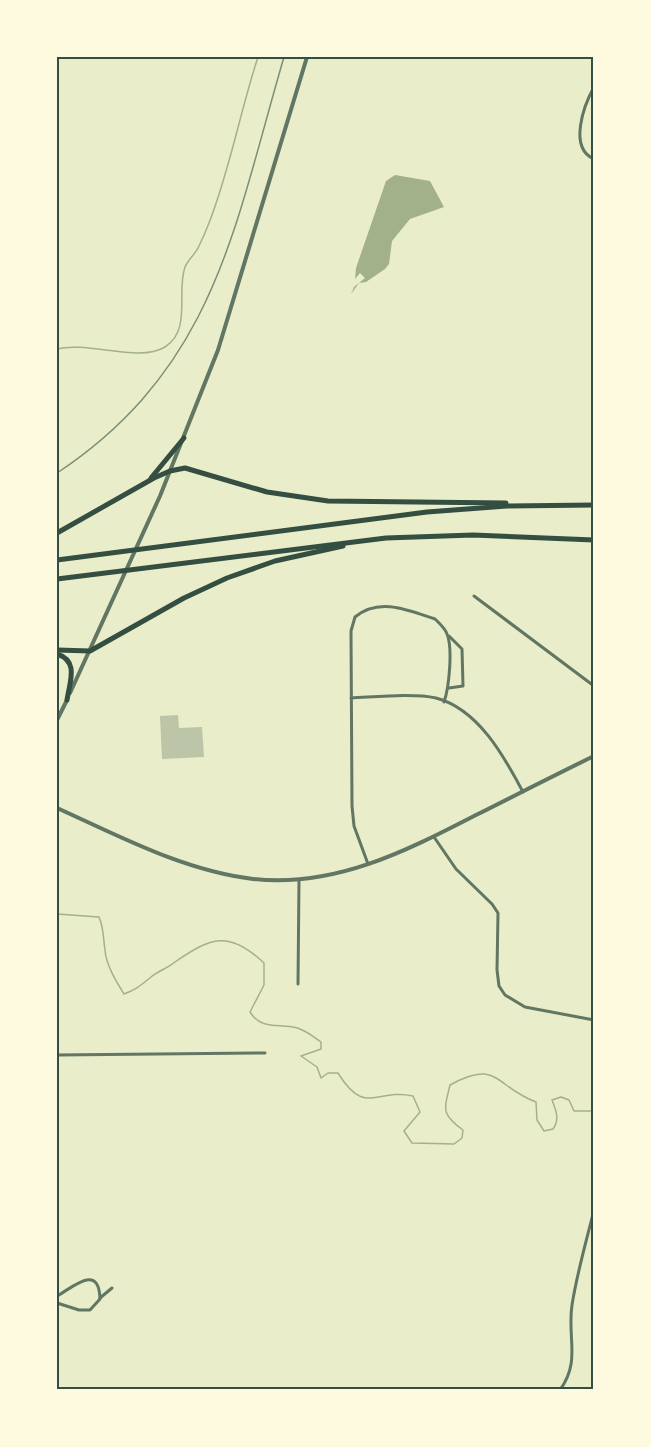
<svg xmlns="http://www.w3.org/2000/svg" width="651" height="1447" font-family="Rubik,sans-serif">
	<style>
		.water { fill: #a3b18a }
		.lines { fill: none; stroke-linecap: round; stroke-linejoin: round }
		.stream { stroke: #a3b18a; stroke-width: 1.5 }
		.building { fill: #bcc5a7 }
		.minor { stroke: #617663; stroke-width: 3 }
		.tertiary { stroke: #617663; stroke-width: 4 }
		.motorway { stroke: #344e41; stroke-width: 5 }
		.rail { stroke: #7c8e77; stroke-width: 1.5 }
		.neatline { fill: none; stroke: #344e41; stroke-width: 2 }
	</style>
	<rect width="100%" height="100%" fill="#e9edc9"/>
	<!-- water -->
	<path class="water" d="M395,175L430,181L444,207L410,219L392,241L389,264L385,269L366,282L359,283L351,294L354,287L365,278L360,273L355,279L356,268L386,181Z"/>
	<g class="lines">
		<!-- stream -->
		<g class="stream">
			<path d="M57,349C88,341 139,363 165,347C192,330 176,292 185,267C188,260 195,254 198,248C202,240 206,231 209,223C230,169 240,112 258,57"/>
			<path d="M57,914L99,917C104,928 103,938 105,950C106,965 116,981 124,994C137,989 141,985 151,977C158,971 168,968 175,962C211,937 229,930 264,963V985L250,1012C262,1032 282,1022 300,1029C308,1032 315,1038 321,1042V1049L301,1056L317,1067L321,1078L328,1073H338C365,1117 376,1088 413,1096L420,1112L404,1131L412,1143L454,1144L462,1138L463,1130C441,1114 444,1110 450,1085C498,1058 495,1087 536,1102L537,1120L544,1131L553,1129C560,1120 556,1110 552,1100L561,1097L569,1100L574,1111H594"/>
		</g>
	</g>
	<!-- building -->
	<path class="building" d="M178,715L179,728L202,727L204,757L162,759L160,716Z"/>
	<g class="lines">
		<!-- minor -->
		<g class="minor">
			<path d="M594,87C584,105 568,148 594,159"/>
			<path d="M474,596L594,686"/>
			<path d="M449,688L463,686L462,649L449,636"/>
			<path d="M351,698C375,697 413,693 436,698C478,709 504,756 523,792"/>
			<path d="M434,837L456,869L492,904L498,913L497,970L499,986L505,995L525,1007L594,1020"/>
			<path d="M368,864L354,826L352,806L351,631L355,617C379,597 408,610 435,619C439,623 445,628 447,634C453,648 449,688 444,702"/>
			<path d="M298,984L299,880"/>
			<path d="M57,1055L265,1053"/>
			<path d="M57,1296C72,1288 99,1262 100,1299L90,1310H79L57,1303"/>
			<path d="M100,1298L112,1288"/>
			<path d="M560,1390C581,1361 567,1338 572,1305C577,1273 586,1242 594,1210"/>
		</g>
		<!-- tertiary -->
		<g class="tertiary">
			<path d="M70,693L160,496L218,350L307,57"/>
			<path d="M57,720L67,700"/>
			<path d="M57,808C119,836 184,871 253,879C335,888 406,851 476,815C516,795 555,775 594,756"/>
		</g>
		<!-- motorway -->
		<g class="motorway">
			<path d="M151,478L184,438"/>
			<path d="M57,533L154,478L170,471L185,468L267,492L328,501L506,503"/>
			<path d="M57,560L427,512L507,506L594,505"/>
			<path d="M57,579L386,538L473,535L594,540"/>
			<path d="M57,650L90,651L184,598L227,578L275,561L343,546"/>
			<path d="M57,654C79,661 70,681 67,700"/>
		</g>
		<!-- rail -->
		<path class="rail" d="M57,473C216,367 234,227 284,57"/>
	</g>
	<!-- border -->
	<rect width="651" height="1447" fill="none" stroke="#fefae0" stroke-width="117"/>
	<rect x="58" y="58" width="534" height="1330" class="neatline"/>
</svg>
